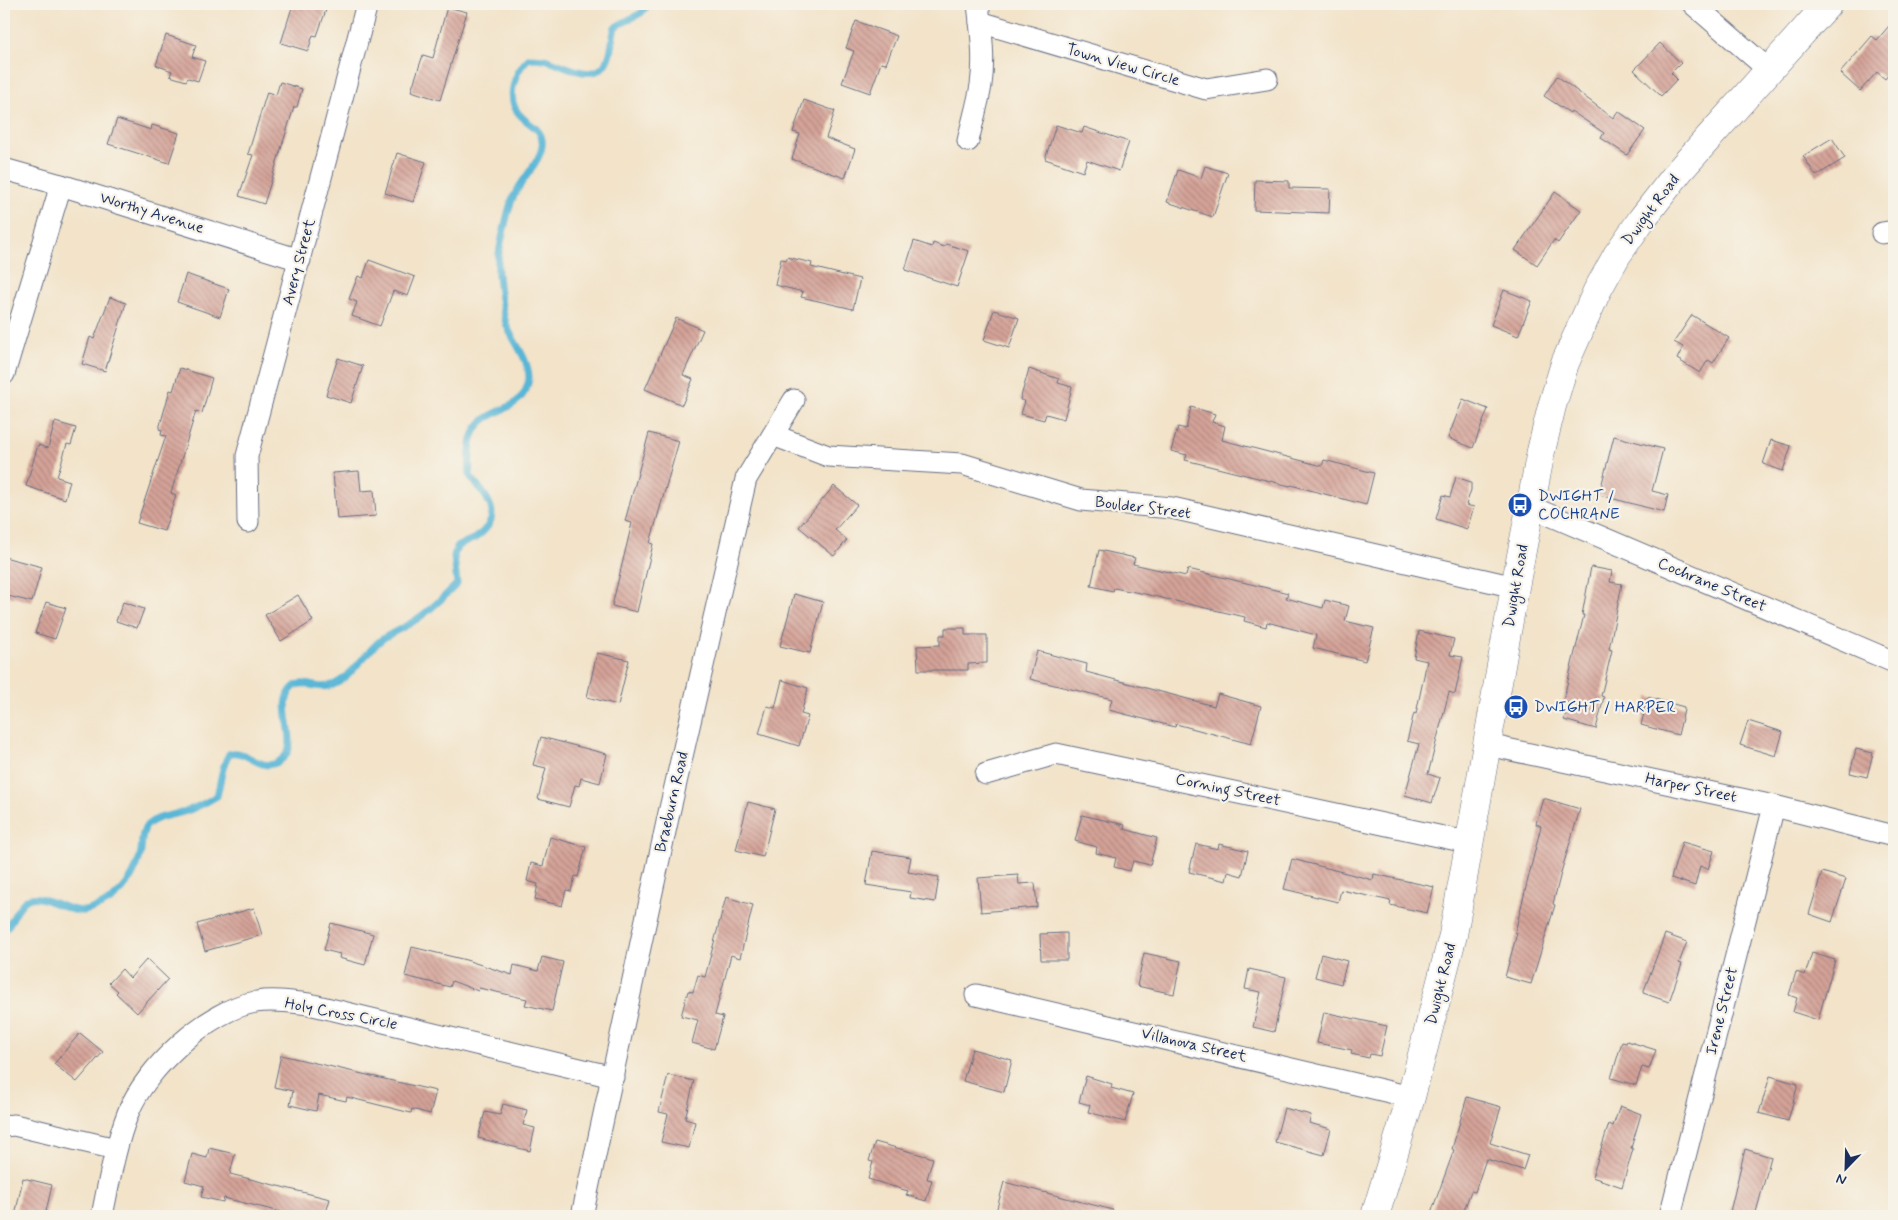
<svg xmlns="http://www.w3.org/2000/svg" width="1898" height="1220" font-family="Mynerve,sans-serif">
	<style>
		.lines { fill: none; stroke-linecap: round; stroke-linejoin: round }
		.stream { stroke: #58b6d6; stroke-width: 7 }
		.building { fill: url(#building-back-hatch) }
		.minor-casing { stroke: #666e83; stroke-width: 23 }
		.major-casing { stroke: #666e83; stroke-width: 29 }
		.minor { stroke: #fff; stroke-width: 21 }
		.major { stroke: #fff; stroke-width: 28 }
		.labels { text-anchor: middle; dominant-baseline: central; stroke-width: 4.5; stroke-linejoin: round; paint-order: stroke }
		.street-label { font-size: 16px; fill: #1b2f5e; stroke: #f7f3e8 }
		.transit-label { font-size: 16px; fill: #164399; stroke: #f7f3e8; text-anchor: start }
	</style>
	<defs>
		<pattern id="building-back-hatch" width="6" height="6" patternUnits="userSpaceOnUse" patternTransform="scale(1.25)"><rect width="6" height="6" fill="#d5a398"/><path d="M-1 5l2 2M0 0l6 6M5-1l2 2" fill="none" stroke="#ac857f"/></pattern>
	</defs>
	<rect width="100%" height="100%" fill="#f7f3e8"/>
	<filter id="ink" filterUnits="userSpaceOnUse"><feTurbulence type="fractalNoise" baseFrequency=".02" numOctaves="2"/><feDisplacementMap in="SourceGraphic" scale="10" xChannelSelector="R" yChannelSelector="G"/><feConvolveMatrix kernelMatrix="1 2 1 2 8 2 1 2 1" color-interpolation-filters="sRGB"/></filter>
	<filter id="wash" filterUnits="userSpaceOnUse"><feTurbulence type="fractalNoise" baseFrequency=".0096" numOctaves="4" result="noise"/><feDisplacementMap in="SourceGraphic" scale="20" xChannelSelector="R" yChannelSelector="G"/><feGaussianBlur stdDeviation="1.12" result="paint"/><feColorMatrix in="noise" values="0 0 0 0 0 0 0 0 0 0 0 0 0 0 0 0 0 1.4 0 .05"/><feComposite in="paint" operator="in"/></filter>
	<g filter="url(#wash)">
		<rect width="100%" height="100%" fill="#f2e3c9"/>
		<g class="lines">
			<!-- stream -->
			<path class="stream" d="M4,931C13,922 15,908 26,900C39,890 66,913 84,911C89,910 97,907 102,905C123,895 137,873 141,851C142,843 141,832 147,825C157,816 171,816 183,812C195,809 207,802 217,796C221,781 221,767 229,754C245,747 260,773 278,762C307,746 271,705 295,686C304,679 318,692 335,684C353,675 365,653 381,640C392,632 406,627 417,619C432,609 445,596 457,584L454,556L457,547C463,543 469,541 475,538C507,516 487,498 470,476C469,462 469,443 475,431C486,409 517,412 526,389C527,385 529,382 529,378C529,359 514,343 507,326C502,311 497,278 498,262C499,249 507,213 512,200C519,181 545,159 542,140C541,129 530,125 523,118C504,102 513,73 529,58C535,58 542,58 548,60C565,65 595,85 607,61C612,53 612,37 615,27L641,13L649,4"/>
		</g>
		<g id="blocks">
			<!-- building -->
			<g class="building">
				<path d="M293,4H306L326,10L317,36L313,35L308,51L281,43Z"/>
				<path d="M447,7L467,12L440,100L411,91L423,55L433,58Z"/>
				<path d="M1894,20V68L1885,79L1877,72L1860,91L1840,73L1872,36L1877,40Z"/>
				<path d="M856,21L897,36L886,64L881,63L870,93L842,83L854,51L846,48Z"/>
				<path d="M166,35L196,45L192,57L205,61L198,81L188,78L186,81L170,76L172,71L156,65Z"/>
				<path d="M1660,43L1681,63L1671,73L1677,79L1661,96L1634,70Z"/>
				<path d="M1557,76L1613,118L1618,111L1645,130L1627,155L1601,138L1604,133L1571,111L1570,113L1544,96Z"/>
				<path d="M280,82L302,89L297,107H294L264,204L239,196L253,155L248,154L267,92L276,95Z"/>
				<path d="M804,100L835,111L826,138L855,149L845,178L792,159L800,134L793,132Z"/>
				<path d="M117,119L151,130L152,125L179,133L169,163L108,144Z"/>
				<path d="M1056,125L1082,133L1084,127L1129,142L1119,171L1087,160L1083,172L1045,159Z"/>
				<path d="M1832,138L1845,158L1816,176L1803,156Z"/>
				<path d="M397,153L426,162L413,202L385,193Z"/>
				<path d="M1205,166L1228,173L1213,217L1167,202L1178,170L1201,178Z"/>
				<path d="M1255,180L1289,181V188L1330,189L1329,213L1254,210Z"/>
				<path d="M1555,192L1581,210L1558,243L1554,240L1537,265L1515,250Z"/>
				<path d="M914,241L932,247L933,243L944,247L946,244L969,251L957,287L905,270Z"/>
				<path d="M787,257L812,263L811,267L860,279L853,309L801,297L803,292L775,285L781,259L787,260Z"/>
				<path d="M369,260L415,277L408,296L393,291L380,326L352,316L357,302L349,299L358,276L363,278Z"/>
				<path d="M186,274L229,289L220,317L177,302Z"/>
				<path d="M1504,290L1532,301L1518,336L1491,325Z"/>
				<path d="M110,297L126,303L105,371L82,364L90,337L94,339Z"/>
				<path d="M994,310L1019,318L1009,348L984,340Z"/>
				<path d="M1692,315L1729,338L1713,363L1708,360L1700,373L1677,359L1683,347L1674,342Z"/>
				<path d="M676,318L703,330L683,375L693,379L682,405L645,389Z"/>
				<path d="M338,358L363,366L351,403L326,395Z"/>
				<path d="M180,368L212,378L202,413L196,411L171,493L176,495L164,531L137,523L166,436L161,435L162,430L159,429L170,390L173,391Z"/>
				<path d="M1029,369L1059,379L1058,383L1072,387L1064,419L1046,414L1044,420L1021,414L1025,401L1020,400Z"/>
				<path d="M1463,399L1488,409L1473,448L1448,438Z"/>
				<path d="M1191,407L1215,414L1212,422L1225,426L1222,440L1322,466L1324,460L1374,473L1366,505L1291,485L1290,486L1185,460L1187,455L1171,451L1178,427L1186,429Z"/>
				<path d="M55,422L76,428L71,445L67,444L57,477L70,481L65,499L26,486L38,445L48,448Z"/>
				<path d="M649,433L679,441L650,543L653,544L637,612L612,606L632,523L625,521Z"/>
				<path d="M1614,436L1663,449L1652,491L1668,495L1664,512L1599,495Z"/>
				<path d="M1771,440L1791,446L1783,471L1763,464Z"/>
				<path d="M359,471L361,491L374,490L376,516L337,519L333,473Z"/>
				<path d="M1456,477L1471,482V490L1466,505L1474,507L1467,529L1436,519L1443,495L1450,497Z"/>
				<path d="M834,486L857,505L835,530L847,540L834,556L799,527Z"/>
				<path d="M1099,550L1135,558L1133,564L1186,576L1188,569L1288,593L1286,598L1323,608L1325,600L1349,606L1345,621L1374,628L1365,661L1313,648L1316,635L1267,622L1266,627L1244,621L1245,617L1140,593L1114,588L1113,591L1091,586Z"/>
				<path d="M4,557L42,567L32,602L4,595Z"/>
				<path d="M1591,567L1612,571L1610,582L1622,584L1609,649L1612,650L1601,696L1604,697L1596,729L1564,720L1569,703L1563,701L1584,615H1582Z"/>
				<path d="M794,594L823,602L810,653L780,646Z"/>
				<path d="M298,595L313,621L281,641L265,615Z"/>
				<path d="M46,602L66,608L55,639L35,633Z"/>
				<path d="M123,602L144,609L137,628L116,621Z"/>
				<path d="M945,628H965V635H987V663L968,664V670H918L917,646L940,645V635H945Z"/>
				<path d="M1419,631L1454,639L1450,655L1463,657L1455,694L1449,692L1428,774L1440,778L1432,803L1405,795L1419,744L1407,741L1414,713L1416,714L1427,661L1414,658Z"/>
				<path d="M1037,651L1087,664L1086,672L1214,706L1218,694L1261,706L1251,744L1176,724L1175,727L1109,710L1112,699L1030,679Z"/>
				<path d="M597,653L629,660L618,705L587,697Z"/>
				<path d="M782,680L808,688L801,714L808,716L799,746L759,734L767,706L775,708Z"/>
				<path d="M1648,697L1684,707V710L1678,735L1641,725Z"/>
				<path d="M1748,721L1783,732L1776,756L1740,745Z"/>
				<path d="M541,737L607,754L600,783L581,778L579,786L575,785L569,807L538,799L546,768L533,765Z"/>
				<path d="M1856,749L1873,753L1867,777L1850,773Z"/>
				<path d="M1543,798L1580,809L1562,869L1553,904L1555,905L1531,984L1505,977L1517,933L1515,932L1541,826L1536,824Z"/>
				<path d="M748,802L775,809L763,857L736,850Z"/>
				<path d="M1082,815L1125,825L1124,829L1157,838L1150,865L1133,861L1130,871L1114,867L1116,858L1096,853L1097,847L1075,841Z"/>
				<path d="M550,837L586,847L578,877L575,876L571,891L566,890L562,906L535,899L538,884L527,881L531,863L543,866Z"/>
				<path d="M1682,842L1714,851L1708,869L1700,866L1695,886L1671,878Z"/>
				<path d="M1196,844L1218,849L1219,844L1248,851L1242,876L1228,872L1226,881L1189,872Z"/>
				<path d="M872,851L911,857L908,872L939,877L935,902L910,898L911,892L866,885Z"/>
				<path d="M1292,859L1373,880L1374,874L1434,887L1427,913L1390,905L1391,901L1341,890L1338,902L1284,889Z"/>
				<path d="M1822,872L1846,879L1832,922L1809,914Z"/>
				<path d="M1018,875L1019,884L1035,883L1037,907L981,912L978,878Z"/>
				<path d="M726,897L753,905L740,958L731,955L715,1015L723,1017L714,1049L692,1043L698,1020L681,1016L688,991L693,992L698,975L705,977Z"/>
				<path d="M254,908L262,935L205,951L197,924Z"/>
				<path d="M331,923L373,934L365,965L339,958L340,954L324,950Z"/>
				<path d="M1067,933V960H1041L1040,934Z"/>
				<path d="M1665,934L1687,942L1679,963L1682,964L1669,1002L1643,993Z"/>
				<path d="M412,947L466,960L512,975L514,965L538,971L542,957L563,962L552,1011L525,1005L527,999L479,988L478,991L452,981L450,987L405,976Z"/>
				<path d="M1144,953L1181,961L1174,994L1137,986Z"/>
				<path d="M1812,953L1835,960L1818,1020L1793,1012L1797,998L1789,995L1796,972L1805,975Z"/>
				<path d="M1321,954L1347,961L1341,984L1315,977Z"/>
				<path d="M147,959L168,979L137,1013L116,993L118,991L109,983L122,969L130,978Z"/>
				<path d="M1249,969L1286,977L1274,1032L1253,1027L1261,992L1245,989Z"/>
				<path d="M1324,1012L1387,1026L1380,1056L1370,1054L1369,1058L1351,1054L1352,1050L1317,1043Z"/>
				<path d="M80,1033L103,1052L77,1082L54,1064Z"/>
				<path d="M1627,1041L1656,1050L1649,1069L1642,1067L1636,1085L1611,1078L1622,1042L1626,1043Z"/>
				<path d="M972,1049L1012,1060L1004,1092L963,1081Z"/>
				<path d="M281,1055L436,1091L430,1114L412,1109L411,1113L347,1097L346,1101L319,1095L316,1111L290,1105L293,1091L274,1087Z"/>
				<path d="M668,1075L694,1081L685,1119L695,1122L689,1148L661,1142L668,1114L659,1112Z"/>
				<path d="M1086,1076L1112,1084L1111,1088L1133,1094L1125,1122L1088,1112L1090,1105L1079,1102Z"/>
				<path d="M1770,1076L1798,1084L1788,1121L1759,1113Z"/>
				<path d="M1467,1097L1501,1107L1490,1143L1528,1155L1523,1170L1486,1159L1475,1192L1471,1191L1462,1216H1430L1454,1150L1452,1149Z"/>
				<path d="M503,1104L527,1110L523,1125L535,1128L530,1151L478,1138L485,1112L500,1115Z"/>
				<path d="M1620,1106L1641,1114L1631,1148L1633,1149L1622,1187L1592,1177L1609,1124L1613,1126Z"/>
				<path d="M1284,1108L1311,1115L1309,1123L1331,1129L1324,1155L1275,1142Z"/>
				<path d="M875,1142L933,1158L927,1179L932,1180L926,1201L906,1195L908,1191L868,1179L873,1162L869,1161Z"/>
				<path d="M209,1148L235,1154L230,1174L330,1199L325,1216H289V1214L224,1198L223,1202L201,1197L204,1186L185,1181L192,1154L207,1158Z"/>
				<path d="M1745,1149L1771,1157L1755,1216H1729Z"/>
				<path d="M23,1178L52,1185L45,1216H15Z"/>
				<path d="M1004,1182L1113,1210L1112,1216H1012L996,1212Z"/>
			</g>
		</g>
	</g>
	<g filter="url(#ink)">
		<use href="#blocks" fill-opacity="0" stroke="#666e83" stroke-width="1"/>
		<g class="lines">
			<defs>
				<g id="minor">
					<path d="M1693,4L1770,71"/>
					<path d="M980,22L1206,89L1267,79"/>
					<path d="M968,141C972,123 978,104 981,85C985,58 981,30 978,4"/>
					<path d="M4,169L61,185L300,260"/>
					<path d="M1882,233L1894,231"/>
					<path d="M4,374L61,185"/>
					<path d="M773,435L828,456L962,464L1081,500L1172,508L1515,587"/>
					<path d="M1531,507L1894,662"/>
					<path d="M248,522L247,456L367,4"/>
					<path d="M1488,745L1774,806L1894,836"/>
					<path d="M986,774L1056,754L1471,843"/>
					<path d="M976,995L1411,1097"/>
					<path d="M4,1126L14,1125L116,1149"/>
					<path d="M102,1216C109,1182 115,1146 128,1113C145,1069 209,1009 256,1002C273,999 292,1002 309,1004L613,1077"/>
					<path d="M582,1216L669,813L746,479L794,400"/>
					<path d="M1670,1216L1774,806"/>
				</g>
				<path id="major" d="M1375,1216L1411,1097L1453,935L1515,587L1541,451L1552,406L1565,363L1597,291L1617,255L1642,219L1680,170L1828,4"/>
			</defs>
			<!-- minor casing -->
			<use href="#minor" class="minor-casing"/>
			<!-- major casing -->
			<use href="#major" class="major-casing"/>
			<!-- minor -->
			<use href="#minor" class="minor"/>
			<!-- major -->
			<use href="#major" class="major"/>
		</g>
	</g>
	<!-- icons -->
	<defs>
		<symbol id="bus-disc" viewBox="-11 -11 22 22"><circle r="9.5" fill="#1a4fb4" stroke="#f7f3e8"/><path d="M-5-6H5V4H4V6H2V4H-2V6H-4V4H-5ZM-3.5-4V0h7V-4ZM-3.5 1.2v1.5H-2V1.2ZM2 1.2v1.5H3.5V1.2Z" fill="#fff"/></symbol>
	</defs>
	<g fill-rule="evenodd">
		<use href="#bus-disc" x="1506" y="491" width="28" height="28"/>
		<use href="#bus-disc" x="1502" y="693" width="28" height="28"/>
	</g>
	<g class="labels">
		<!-- street labels -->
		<g class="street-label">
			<text transform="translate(1123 65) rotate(16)">Town View Circle</text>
			<text transform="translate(1651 210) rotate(-53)">Dwight Road</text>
			<text transform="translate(152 213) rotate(17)">Worthy Avenue</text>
			<text transform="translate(299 262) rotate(-75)">Avery Street</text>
			<text transform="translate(1143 508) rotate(7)">Boulder Street</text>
			<text transform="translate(1712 585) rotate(23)">Cochrane Street</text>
			<text transform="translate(1516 586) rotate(-80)">Dwight Road</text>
			<text transform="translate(1691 788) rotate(12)">Harper Street</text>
			<text transform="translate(1228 790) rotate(12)">Corning Street</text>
			<text transform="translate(672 802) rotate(-77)">Braeburn Road</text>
			<text transform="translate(1441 984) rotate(-76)">Dwight Road</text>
			<text transform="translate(1722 1011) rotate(-76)">Irene Street</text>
			<text transform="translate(341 1014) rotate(11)">Holy Cross Circle</text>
			<text transform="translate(1194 1045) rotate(13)">Villanova Street</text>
		</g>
		<!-- transit labels -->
		<g class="transit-label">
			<text x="1538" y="496">DWIGHT /<tspan x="1538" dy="18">COCHRANE</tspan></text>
			<text x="1534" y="707">DWIGHT / HARPER</text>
		</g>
	</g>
	<!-- margin -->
	<rect width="1898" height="1220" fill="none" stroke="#f7f3e8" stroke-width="20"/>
	<!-- north arrow -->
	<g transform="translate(1846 1168) rotate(203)" stroke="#f7f3e8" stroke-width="4" paint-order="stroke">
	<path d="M0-4L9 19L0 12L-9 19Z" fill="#1b2f5e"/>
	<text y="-8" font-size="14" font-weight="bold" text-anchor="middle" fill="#1b2f5e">N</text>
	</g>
</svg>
